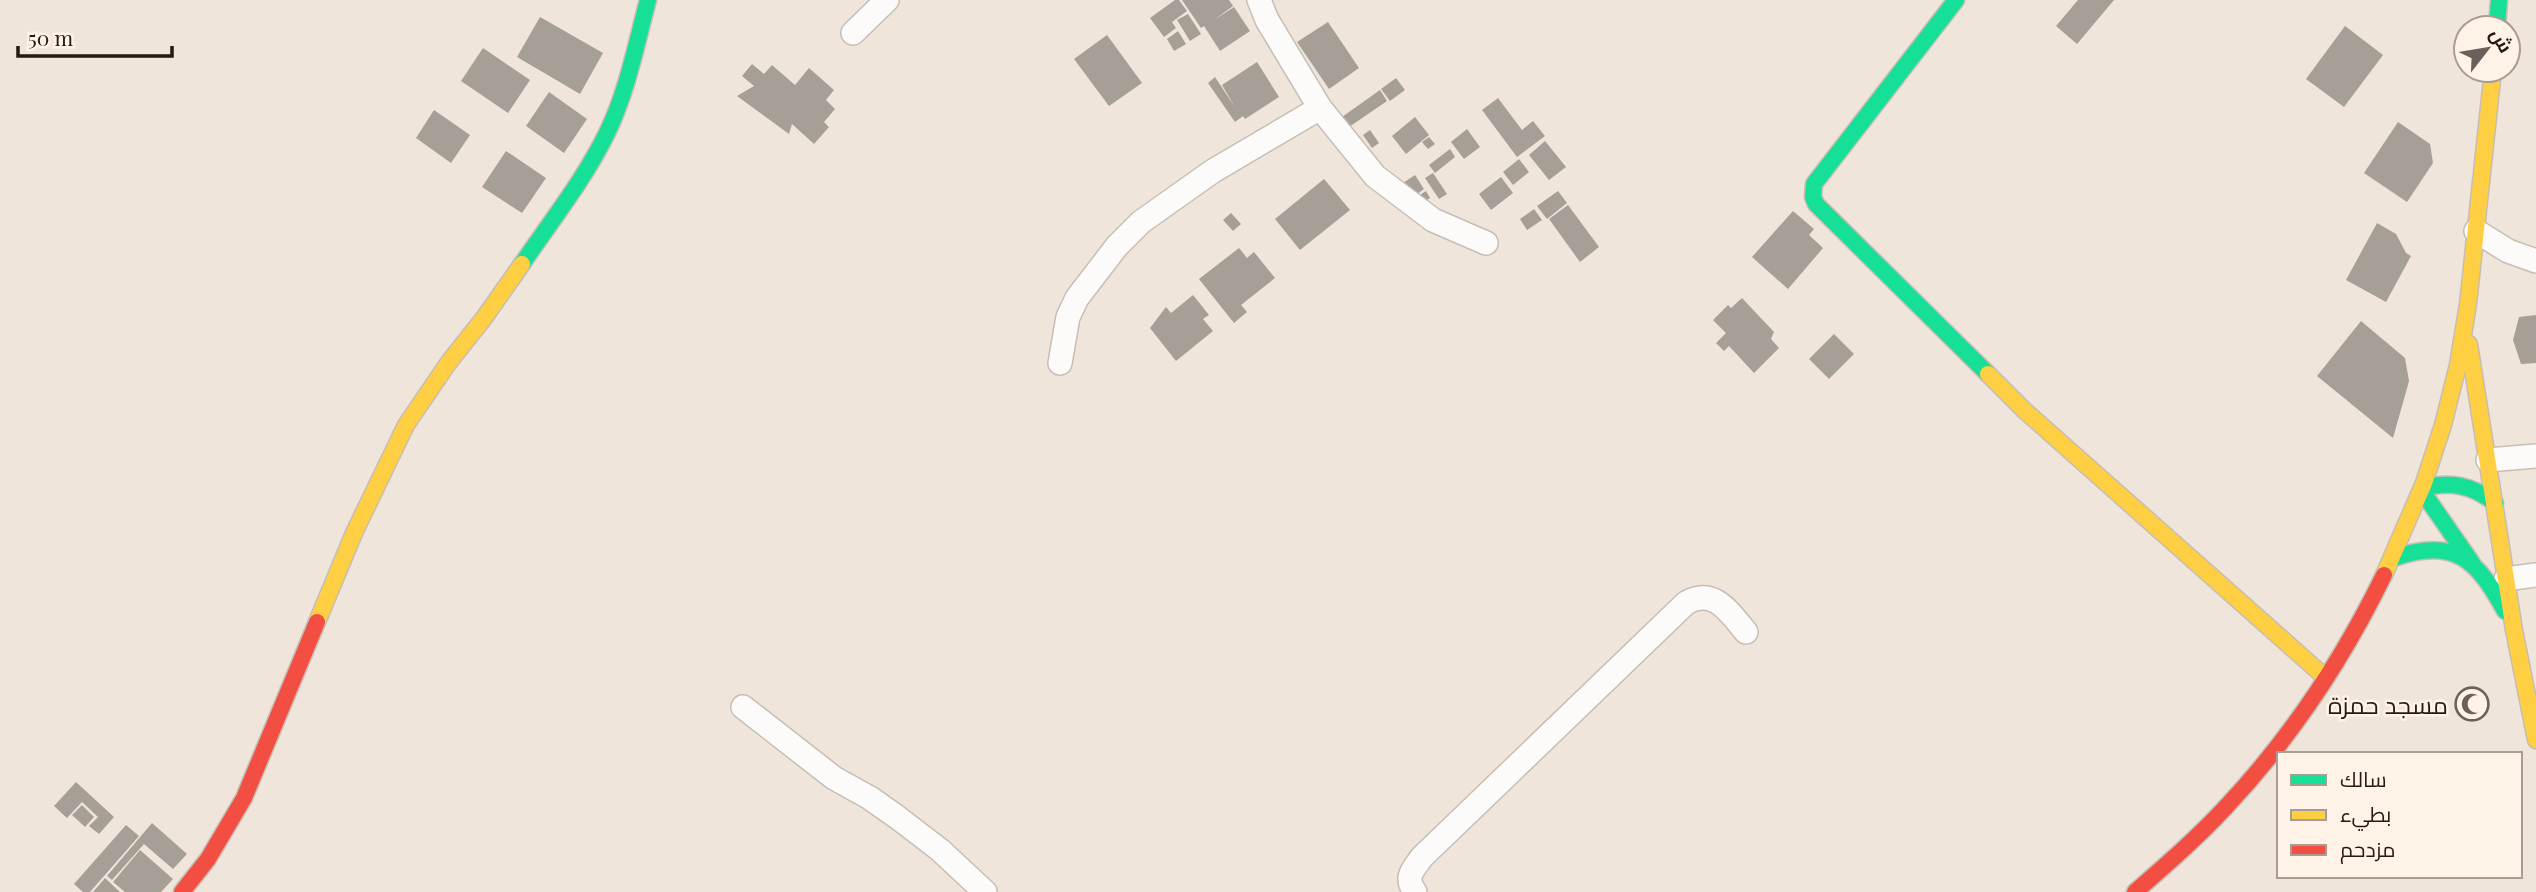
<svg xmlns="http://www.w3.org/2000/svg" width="2536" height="892" font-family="'Playfair Display',Cairo,serif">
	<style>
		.building { fill: #a69f96 }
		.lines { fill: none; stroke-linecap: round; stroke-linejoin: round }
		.street-casing { stroke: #c6beb6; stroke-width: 26 }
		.fast-casing { stroke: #c6beb6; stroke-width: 19 }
		.slow-casing { stroke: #c6beb6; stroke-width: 19 }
		.jam-casing { stroke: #c6beb6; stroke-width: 19 }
		.street { stroke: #fdfbf9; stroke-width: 23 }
		.fast { stroke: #16e098; stroke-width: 16 }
		.slow { stroke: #ffcf43; stroke-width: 16 }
		.jam { stroke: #f24e42; stroke-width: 16 }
		.labels { text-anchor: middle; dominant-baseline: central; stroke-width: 5; stroke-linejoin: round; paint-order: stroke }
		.poi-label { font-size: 24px; fill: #221b15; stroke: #fff3e8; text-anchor: end }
	</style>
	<rect width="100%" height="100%" fill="#f0e5da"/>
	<!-- building -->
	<g class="building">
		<path d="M1175,0H1179L1187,11L1172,22L1176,28L1164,37L1150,18Z"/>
		<path d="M1182,0H1229L1233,6L1214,20L1234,7L1250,31L1220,51L1204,26L1201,28Z"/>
		<path d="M2078,0H2114L2077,44L2056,26Z"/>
		<path d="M1188,14L1201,34L1190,41L1177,20Z"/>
		<path d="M540,17L603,53L580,94L517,57Z"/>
		<path d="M1328,22L1359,68L1329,89L1297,42Z"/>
		<path d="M2345,26L2383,55L2344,107L2306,79Z"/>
		<path d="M1178,31L1186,44L1174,51L1167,39Z"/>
		<path d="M1107,35L1142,83L1109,106L1074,59Z"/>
		<path d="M483,48L530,80L508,113L461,81Z"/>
		<path d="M1257,62L1279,97L1245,119L1243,116L1235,122L1208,83L1215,77L1235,107L1222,85Z"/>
		<path d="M752,64L764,74L772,65L795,85L809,68L834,90L826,100L835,109L824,122L829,127L814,144L792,124L789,134L737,96L754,86L742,76Z"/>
		<path d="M1396,78L1405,90L1390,101L1381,89Z"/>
		<path d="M1380,90L1387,101L1349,127L1342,117Z"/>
		<path d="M549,92L587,119L564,153L526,126Z"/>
		<path d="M1498,98L1522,130L1533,121L1545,136L1517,157L1482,110Z"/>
		<path d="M434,110L470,135L451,163L416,138Z"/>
		<path d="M1415,117L1429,135L1406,154L1392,136Z"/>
		<path d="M2398,122L2430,144L2433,163L2407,202L2364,173Z"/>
		<path d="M1467,129L1480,147L1464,159L1451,142Z"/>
		<path d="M1370,130L1379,143L1372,148L1363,135Z"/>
		<path d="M1429,137L1435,144L1428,149L1422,142Z"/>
		<path d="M1545,141L1566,167L1549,180L1529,155Z"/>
		<path d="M1450,149L1455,157L1435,173L1429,165Z"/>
		<path d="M506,151L546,178L522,213L482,187Z"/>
		<path d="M1519,159L1529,172L1513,185L1503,172Z"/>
		<path d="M1433,173L1447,194L1439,199L1425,178Z"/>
		<path d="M1415,175L1424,189L1413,197L1403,183Z"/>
		<path d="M1501,177L1513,193L1491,210L1479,194Z"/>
		<path d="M1324,179L1350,210L1300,250L1275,219Z"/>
		<path d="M1426,191L1430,198L1421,204L1417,197Z"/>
		<path d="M1558,191L1567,203L1547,219L1537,206Z"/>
		<path d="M1568,205L1599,247L1580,262L1549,219Z"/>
		<path d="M1534,209L1542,220L1527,230L1520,219Z"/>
		<path d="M1793,211L1814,229L1809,235L1823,248L1788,289L1752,257Z"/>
		<path d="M1231,213L1241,224L1233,231L1223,220Z"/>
		<path d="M2377,223L2396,234L2406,253L2411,256L2386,302L2346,280Z"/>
		<path d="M1239,248L1247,258L1254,252L1275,278L1241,305L1247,312L1234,323L1199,279Z"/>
		<path d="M1193,295L1209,315L1203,319L1213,331L1176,361L1150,328L1166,307L1171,313Z"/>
		<path d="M1742,298L1774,332L1771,339L1779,348L1754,373L1729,346L1724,351L1716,343L1726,333L1713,320L1728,305L1731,308Z"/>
		<path d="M2536,315V363L2521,364L2513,340L2519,317Z"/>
		<path d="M2361,321L2405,358L2409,381L2393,438L2317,376Z"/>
		<path d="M1834,334L1854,354L1829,379L1809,359Z"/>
		<path d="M76,782L114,817L99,834L89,826L98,817L82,802L67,818L54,806Z"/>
		<path d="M82,805L94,817L85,827L72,815Z"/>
		<path d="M152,823L187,854L173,869L144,844L112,880L107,876Z"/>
		<path d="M126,825L139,836L90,892H83L74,884Z"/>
		<path d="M140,850L173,879L161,892H125L113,882Z"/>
		<path d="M105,878L120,892H93Z"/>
	</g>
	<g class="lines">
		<defs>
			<g id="street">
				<path d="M1259,0L1267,20L1320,108L1375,176L1433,220L1486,243"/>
				<path d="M853,33L887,0"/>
				<path d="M2476,231L2508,251L2536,261"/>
				<path d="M1060,363L1068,317L1077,298L1117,246L1141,222L1213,171L1320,108"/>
				<path d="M2488,460L2536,456"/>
				<path d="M2506,579L2536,575"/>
				<path d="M743,707L834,778L870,798L897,817L940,850L985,892"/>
				<path d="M1415,892C1404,877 1413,870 1422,857L1686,603C1714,587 1729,612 1746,632"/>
			</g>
			<g id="fast">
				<path d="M1956,0L1814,184L1813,197L1816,204L1988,374"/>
				<path d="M2497,28L2499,0"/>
				<path d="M522,264C551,221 584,180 607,133C627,92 636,45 648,0"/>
				<path d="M2422,488C2451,481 2472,485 2495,503"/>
				<path d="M2422,491L2472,563"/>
				<path d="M2394,558C2454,537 2477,559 2505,611"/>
			</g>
			<g id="slow">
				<path d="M2469,344L2514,630L2536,740"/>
				<path d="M1988,374L2024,410L2326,678"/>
				<path d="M2384,575L2424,483L2443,425L2458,365L2468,304L2493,70"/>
				<path d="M317,622L354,533L406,425L449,362L484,318L522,264"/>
			</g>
			<g id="jam">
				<path d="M182,892L208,859L244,798L317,622"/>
				<path d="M2135,892C2166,865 2197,838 2225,808C2289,740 2343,659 2384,575"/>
			</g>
		</defs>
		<!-- street casing -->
		<use href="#street" class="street-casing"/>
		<!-- fast casing -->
		<use href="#fast" class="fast-casing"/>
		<!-- slow casing -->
		<use href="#slow" class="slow-casing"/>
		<!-- jam casing -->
		<use href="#jam" class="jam-casing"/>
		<!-- street -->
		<use href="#street" class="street"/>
		<!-- fast -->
		<use href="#fast" class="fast"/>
		<!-- slow -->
		<use href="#slow" class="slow"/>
		<!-- jam -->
		<use href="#jam" class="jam"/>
	</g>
	<!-- icons -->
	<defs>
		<symbol id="mosque-ring" viewBox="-11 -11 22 22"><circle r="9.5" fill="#fff3e8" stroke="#6a625a" stroke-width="1.5"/><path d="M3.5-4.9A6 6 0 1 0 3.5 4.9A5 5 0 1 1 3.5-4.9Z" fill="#6a625a"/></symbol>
	</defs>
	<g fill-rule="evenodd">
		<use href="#mosque-ring" x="2453" y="685" width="38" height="38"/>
	</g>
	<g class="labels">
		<!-- poi labels -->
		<g class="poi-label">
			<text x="2448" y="704">مسجد حمزة</text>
		</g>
	</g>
	<!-- legend -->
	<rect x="2277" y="752" width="245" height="126" fill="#fff3e8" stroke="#a79d94" stroke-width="2"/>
	<rect x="2291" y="775" width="35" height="10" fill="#16e098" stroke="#a79d94" stroke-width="2"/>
	<text x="2340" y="787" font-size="21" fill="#221b15">سالك</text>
	<rect x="2291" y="810" width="35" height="10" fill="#ffcf43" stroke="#a79d94" stroke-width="2"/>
	<text x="2340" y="822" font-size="21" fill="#221b15">بطيء</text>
	<rect x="2291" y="845" width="35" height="10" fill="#f24e42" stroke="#a79d94" stroke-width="2"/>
	<text x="2340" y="857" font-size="21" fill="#221b15">مزدحم</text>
	<!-- north arrow -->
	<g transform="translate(2487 49) rotate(59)"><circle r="33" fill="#fff3e8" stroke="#a79d94" stroke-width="2"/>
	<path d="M0-5L12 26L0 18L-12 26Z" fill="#6a625a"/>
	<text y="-10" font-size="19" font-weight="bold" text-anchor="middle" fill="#221b15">ش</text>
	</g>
	<!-- scale -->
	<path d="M18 46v10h154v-10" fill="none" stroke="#221b15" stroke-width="3.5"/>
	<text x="28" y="46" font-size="21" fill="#221b15" stroke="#fff3e8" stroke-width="5" paint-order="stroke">50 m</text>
</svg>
